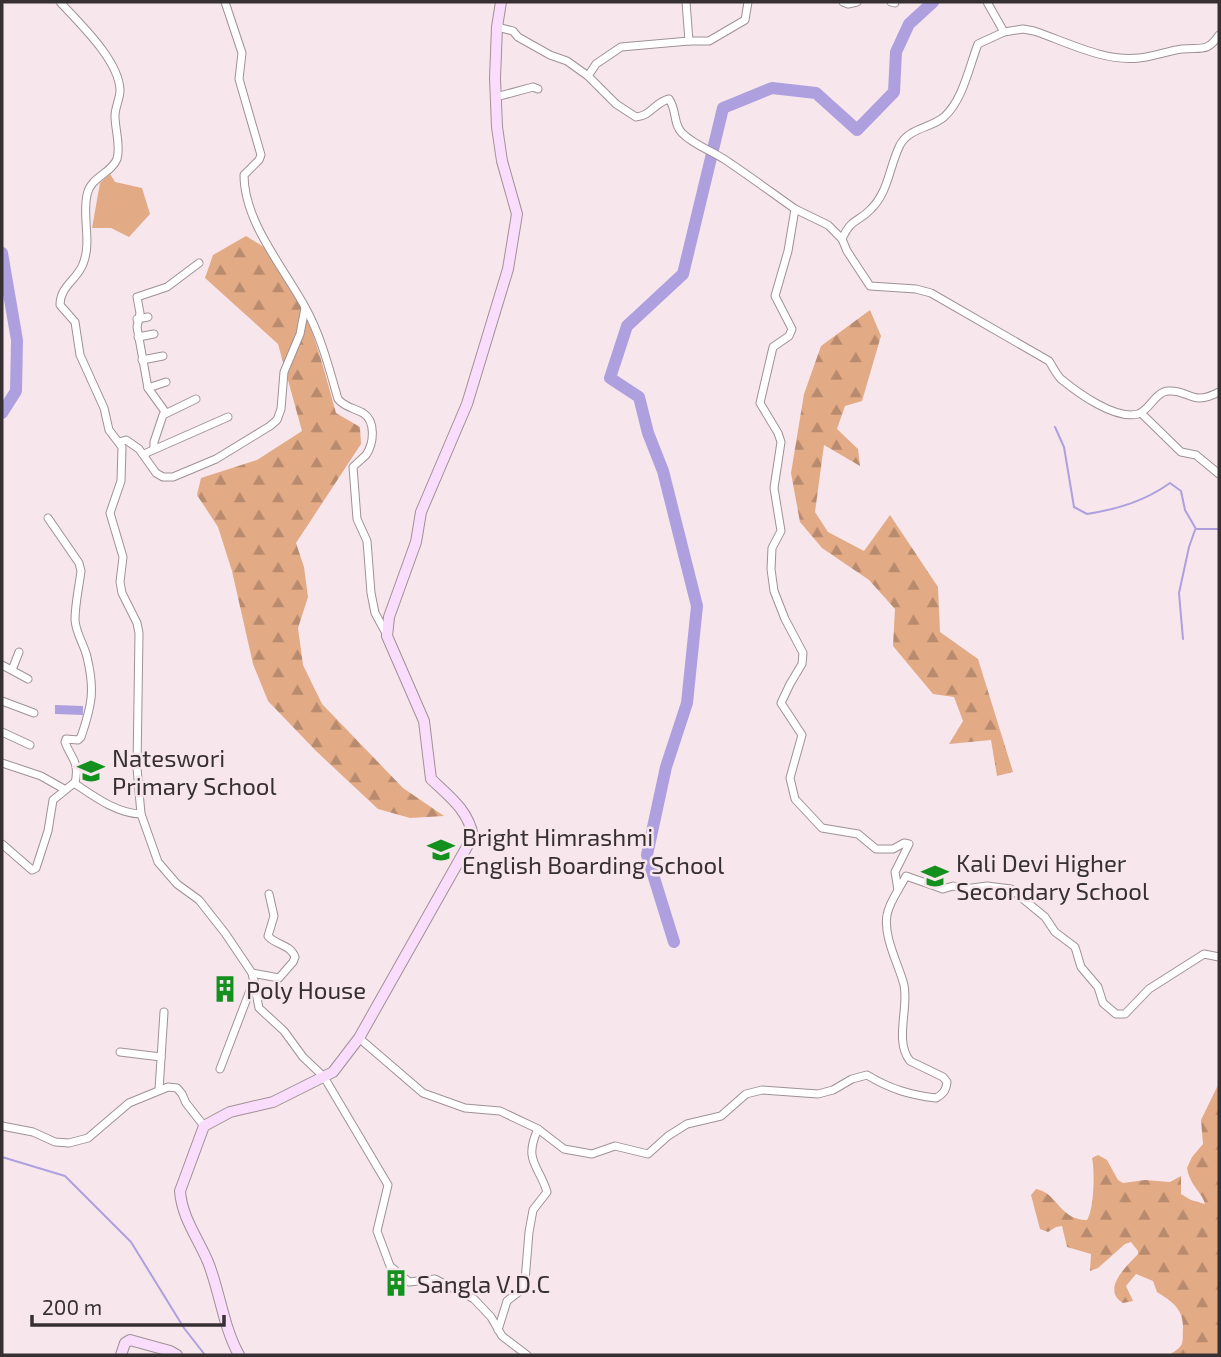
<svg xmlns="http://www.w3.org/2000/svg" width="1221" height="1357" font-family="'Exo 2',sans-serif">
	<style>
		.green { fill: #e3aa86 }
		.forest { fill: url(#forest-firs) }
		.water { fill: #aea0df }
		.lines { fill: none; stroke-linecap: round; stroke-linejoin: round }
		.stream { stroke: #aea0df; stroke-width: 2 }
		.river { stroke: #aea0df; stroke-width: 12 }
		.street-casing { stroke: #9f9196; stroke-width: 9 }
		.secondary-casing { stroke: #9f9196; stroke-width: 12 }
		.street { stroke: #fff; stroke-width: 7 }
		.secondary { stroke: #faddfc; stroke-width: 10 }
		.labels { text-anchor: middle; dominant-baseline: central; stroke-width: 5; stroke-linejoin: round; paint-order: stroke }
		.poi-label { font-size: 24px; fill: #363032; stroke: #f7e7ed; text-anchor: start }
	</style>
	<defs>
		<pattern id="forest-firs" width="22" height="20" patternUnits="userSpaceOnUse" patternTransform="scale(1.75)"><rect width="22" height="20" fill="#e3aa86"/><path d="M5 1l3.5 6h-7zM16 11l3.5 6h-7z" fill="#b98b6e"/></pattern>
	</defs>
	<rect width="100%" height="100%" fill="#f7e7ed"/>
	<!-- green -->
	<path class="green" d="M110,174L115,182L142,188L150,214L129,237L111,228H92L100,183Z"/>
	<!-- forest -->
	<g class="forest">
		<path d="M246,236C253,241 263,245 268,251C306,296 321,358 336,413L360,427L361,444L296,543L304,567L308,597L298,628L303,665L322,704L403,788L444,816L410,818L378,809L316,751L268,701L253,664L232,571L218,527L197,495L201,478L257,460L302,431L278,344L205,278L213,255Z"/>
		<path d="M870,310L881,336L862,401L845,406L837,429L858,449L860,466L824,445L815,512L828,532L864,551L890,515L938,587L940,632L978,659L1013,772L997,776L991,740L949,744L963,721L954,697L933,694L893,646L895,609L869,580L822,548L800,522L791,473L804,394L821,346Z"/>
		<path d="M1219,1083V1355H1169C1186,1345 1182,1343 1183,1327C1183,1308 1171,1301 1157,1292L1153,1281L1136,1274L1126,1286L1133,1301L1123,1303C1101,1289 1126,1267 1138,1254V1251L1131,1242L1125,1244L1098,1268L1090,1271L1091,1254L1067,1247L1062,1226L1056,1227L1048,1232L1040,1229L1031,1195L1036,1189C1058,1193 1059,1220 1087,1220C1094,1210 1095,1171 1092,1158L1098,1155L1107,1160L1118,1180L1123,1183L1145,1180L1170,1182L1181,1176V1194L1191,1200L1205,1204C1202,1192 1190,1186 1187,1168L1192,1157L1203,1144L1201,1120Z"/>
	</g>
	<!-- water -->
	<path class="water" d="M55,705L83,706V715L55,714Z"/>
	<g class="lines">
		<!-- stream -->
		<g class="stream">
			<path d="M1055,427L1064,447L1074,507L1087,514C1118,509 1145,501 1170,483L1181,491L1185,510L1196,529H1219"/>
			<path d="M1183,639L1179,593L1189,547L1195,530"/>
			<path d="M2,1157L65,1176L131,1242L184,1328L205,1355"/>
		</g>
		<!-- river -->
		<g class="river">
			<path d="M2,253L17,340L16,391L2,413"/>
			<path d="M674,942L647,855L666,767L687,703L697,606L663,471L648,433L639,397L610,378L627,326L683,274L723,108L772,88L816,93L857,130L894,92L896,52L909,24L933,2"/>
		</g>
		<defs>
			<g id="street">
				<path d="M60,2C79,23 119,60 120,90C120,99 115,107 115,116C115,130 121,145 117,159C111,174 90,177 87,195C82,217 92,242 83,264C77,280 60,286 60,305L75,322L80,355L104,408L109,430L122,447L121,481L110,513L123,557L120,582L122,593L137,623L139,633L137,768L141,814L158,862L177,884L199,900L225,933L252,973L259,1008L284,1031L303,1057L324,1077L388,1185L377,1231L390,1266L409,1282L435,1279L474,1299L491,1317L502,1336L527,1355"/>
				<path d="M225,2L242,53L239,79L261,155L259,160L244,175C244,222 284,268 305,307C321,336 329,368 338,399C344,407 354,408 363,413C376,421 374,443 366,455C362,459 357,463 353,467L357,519L367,541L371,593L375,613L387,635"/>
				<path d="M843,2L848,4L857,2"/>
				<path d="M891,2L895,3"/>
				<path d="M497,27L513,31L518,37L550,55L567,61L588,76L616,104L636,117C651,116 655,102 669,99C677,110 673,124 682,133C694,145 710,150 724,159C748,175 771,192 795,209L788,251L775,296L792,329L789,336L773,347L760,403L778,433L781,442L774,488L781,531L772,548L771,569L774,591L785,619L803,653L802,664L790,684L781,703L802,735L790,778L795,799L822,828L858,834L876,849H893L904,843L909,844L895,872L898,890"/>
				<path d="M1004,32L1023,29L1034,31C1067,42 1104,62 1139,58C1153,57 1167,51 1182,49C1201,47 1207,53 1219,35"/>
				<path d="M689,41H709L745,20L748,2"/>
				<path d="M588,76L596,64L621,47L689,41L686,2"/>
				<path d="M496,97L533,87L538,89"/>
				<path d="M795,209L828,225L842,239L847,251L870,286L916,289L931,293L1049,361C1053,367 1056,374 1061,379C1078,393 1115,420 1138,414C1150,410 1155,392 1168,391C1189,389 1191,407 1219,392"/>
				<path d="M842,239C852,217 858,223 871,209C889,191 889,167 900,145C909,128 931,128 944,117C963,100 969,67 978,44L1004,32L987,2"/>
				<path d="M137,319L148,317"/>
				<path d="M138,337L154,334"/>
				<path d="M142,360L163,356"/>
				<path d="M148,388L137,327L140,313L137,297L167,287L199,263"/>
				<path d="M166,413L148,388L166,382"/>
				<path d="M1141,413L1181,452L1196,455L1219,474"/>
				<path d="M119,442L126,440L139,449L156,473L163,477H173L216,459L270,426L277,420L281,409L284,372L300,334L305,308"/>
				<path d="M154,448V442L163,415L196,399"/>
				<path d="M144,454L228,417"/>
				<path d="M48,518L79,563L81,571C79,587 75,604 75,620C76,634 84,644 87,657C95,690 92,705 81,737L78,740L66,739L65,742C71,759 80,761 75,783"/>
				<path d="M2,665L28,679"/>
				<path d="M12,670L19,652"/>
				<path d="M2,701L34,713"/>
				<path d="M2,732L30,745"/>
				<path d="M2,763L41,776L64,789"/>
				<path d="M2,844L32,870L36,868L48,831L53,800L74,783C92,795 117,814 141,814"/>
				<path d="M252,973L279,978L293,962L295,957C290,944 275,945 268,936L274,916L269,894"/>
				<path d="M359,1038L423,1093L465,1108L500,1111L538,1129L564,1149L592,1154L615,1146L648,1154L668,1136L687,1124L721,1116L746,1094L762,1090L818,1094L833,1090L852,1079L867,1075C890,1089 910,1095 936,1098C943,1094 946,1091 947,1082L943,1077L910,1061C894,1041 909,1008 904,985C899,965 883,937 887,915C889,902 900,888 906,876L943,889L953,886L965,889L987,886L1011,889L1045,917L1055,932L1075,947L1081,967L1098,987L1103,1003L1116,1014H1125L1149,989L1204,954L1219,957"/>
				<path d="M120,1052L161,1057"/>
				<path d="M220,1069L254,980"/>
				<path d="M159,1090L164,1012"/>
				<path d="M2,1126L33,1132L55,1142L69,1143L88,1138L129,1103L168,1087L177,1088L182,1094L186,1103L204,1126"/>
				<path d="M498,1330L507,1301L520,1291L525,1281L529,1232L533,1210L547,1192C539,1165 523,1161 538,1129"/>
			</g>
			<g id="secondary">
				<path d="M121,1355L125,1343L130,1340L170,1351L177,1355"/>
				<path d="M239,1355C223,1326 220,1292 208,1262C198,1238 182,1218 180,1191L204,1126L230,1112L273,1102L333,1072L359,1038L473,836C468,810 450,797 431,779L424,721L387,636L389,617L416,542L421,512L467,404L508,269L517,214L502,161L497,127L495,78L497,27L501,2"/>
			</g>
		</defs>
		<!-- street casing -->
		<use href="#street" class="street-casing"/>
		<!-- secondary casing -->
		<use href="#secondary" class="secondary-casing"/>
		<!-- street -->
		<use href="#street" class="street"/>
		<!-- secondary -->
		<use href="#secondary" class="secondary"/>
	</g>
	<!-- icons -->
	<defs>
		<symbol id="school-bare" viewBox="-9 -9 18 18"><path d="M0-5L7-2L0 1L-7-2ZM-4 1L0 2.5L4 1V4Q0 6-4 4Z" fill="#14901e" stroke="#f7e7ed" stroke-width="2.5" paint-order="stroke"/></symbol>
		<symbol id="building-bare" viewBox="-9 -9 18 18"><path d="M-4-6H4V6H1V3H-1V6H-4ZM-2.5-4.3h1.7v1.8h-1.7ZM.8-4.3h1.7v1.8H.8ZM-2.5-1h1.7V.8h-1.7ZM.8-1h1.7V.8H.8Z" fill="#14901e" stroke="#f7e7ed" stroke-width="2.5" paint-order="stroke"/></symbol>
	</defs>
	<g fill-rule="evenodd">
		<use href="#school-bare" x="72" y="752" width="38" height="38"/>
		<use href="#school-bare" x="422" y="831" width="38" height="38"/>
		<use href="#school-bare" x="916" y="857" width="38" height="38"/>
		<use href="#building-bare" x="206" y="970" width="38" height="38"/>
		<use href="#building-bare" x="377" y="1264" width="38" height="38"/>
	</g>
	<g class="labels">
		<!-- poi labels -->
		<g class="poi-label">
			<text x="112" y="757">Nateswori<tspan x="112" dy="28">Primary School</tspan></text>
			<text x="462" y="836">Bright Himrashmi<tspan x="462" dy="28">English Boarding School</tspan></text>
			<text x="956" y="862">Kali Devi Higher<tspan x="956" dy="28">Secondary School</tspan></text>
			<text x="246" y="989">Poly House</text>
			<text x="417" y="1283">Sangla V.D.C</text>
		</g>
	</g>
	<!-- border -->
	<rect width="1221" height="1357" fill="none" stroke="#363032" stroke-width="7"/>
	<!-- scale -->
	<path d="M32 1315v10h192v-10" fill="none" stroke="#363032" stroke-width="3.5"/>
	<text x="42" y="1315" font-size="21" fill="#363032" stroke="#f7e7ed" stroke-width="5" paint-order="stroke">200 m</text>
</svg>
